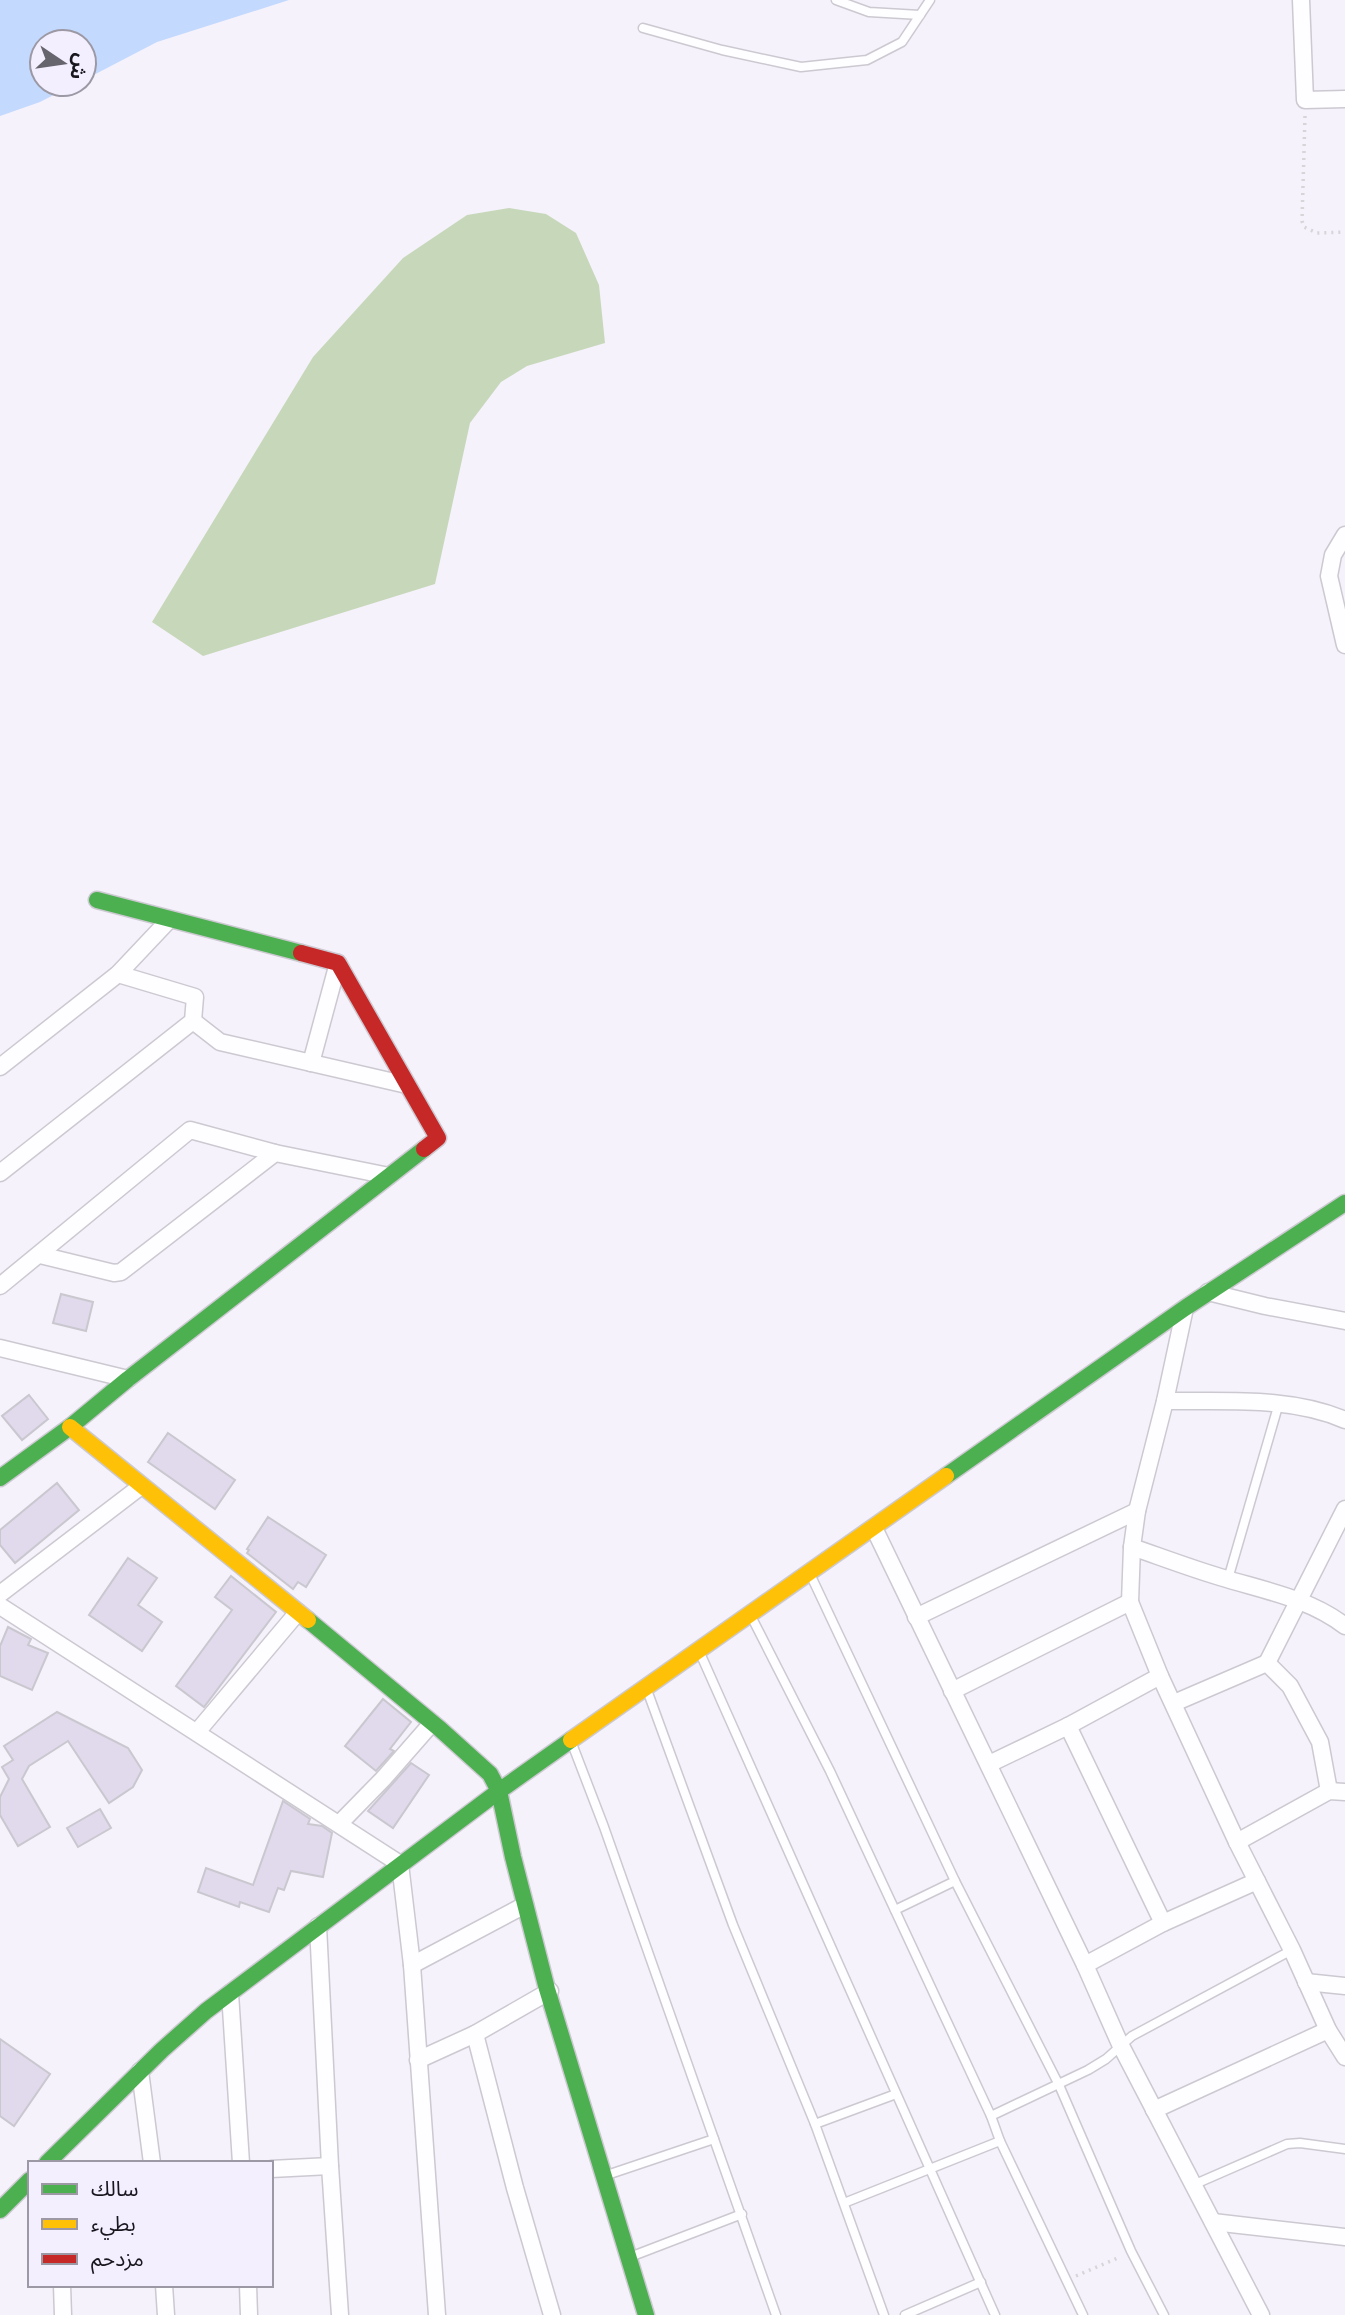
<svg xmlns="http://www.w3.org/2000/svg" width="1345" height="2315" font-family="'Space Grotesk','Noto Sans Arabic',sans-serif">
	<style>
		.forest { fill: #c7d8ba }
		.water { fill: #c3d9fd }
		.building { fill: #e0daec; stroke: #cac7cf; stroke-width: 2 }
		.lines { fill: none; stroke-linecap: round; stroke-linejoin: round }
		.lane-casing { stroke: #ccc9d1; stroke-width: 11 }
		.street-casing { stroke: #ccc9d1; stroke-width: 19 }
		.fast-casing { stroke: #ccc9d1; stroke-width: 19 }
		.slow-casing { stroke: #ccc9d1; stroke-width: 19 }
		.jam-casing { stroke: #ccc9d1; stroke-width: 19 }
		.path { stroke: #d6d5d7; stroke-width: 3.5; stroke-dasharray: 2 5; stroke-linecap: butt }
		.lane { stroke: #fefdff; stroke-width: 8 }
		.street { stroke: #fefdff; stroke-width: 16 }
		.fast { stroke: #4caf50; stroke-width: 16 }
		.slow { stroke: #ffc107; stroke-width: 16 }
		.jam { stroke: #c62828; stroke-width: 16 }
	</style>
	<rect width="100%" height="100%" fill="#f5f2fc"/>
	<!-- forest -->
	<path class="forest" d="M509,208L546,214L576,233L599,285L605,343L527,366L501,382L470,423L435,584L203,656L152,622L313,357L403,258L467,215Z"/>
	<!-- water -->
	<path class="water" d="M0,0H289L157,42L84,80V42H42V84H75L40,102L0,116Z"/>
	<!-- building -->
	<g class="building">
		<path d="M61,1294L93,1302L86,1331L53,1323Z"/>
		<path d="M29,1395L48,1419L22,1440L2,1416Z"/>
		<path d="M168,1433L235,1480L215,1509L148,1462Z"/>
		<path d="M57,1483L79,1510L15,1563L0,1545V1530Z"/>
		<path d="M268,1517L326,1555L306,1587L298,1582L293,1589L247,1553L249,1550L247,1549Z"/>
		<path d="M128,1558L157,1578L138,1605L162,1622L142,1651L89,1615Z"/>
		<path d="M231,1576L276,1612L204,1707L176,1686L232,1610L215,1597Z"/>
		<path d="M8,1627L31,1639L28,1645L48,1653L32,1690L0,1676V1646Z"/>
		<path d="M383,1699L411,1722L390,1749L394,1751L376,1771L345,1746Z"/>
		<path d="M57,1712L128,1748L142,1770L133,1787L109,1803L68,1741L29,1766L22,1779L50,1827L18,1846L0,1815V1797L9,1779L2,1767L13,1760L4,1746Z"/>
		<path d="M411,1763L429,1775L393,1828L368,1811Z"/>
		<path d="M283,1801L310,1819L308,1824L322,1826L332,1833L323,1877L291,1871L284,1890L278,1888L269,1912L240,1902L239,1907L198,1892L206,1868L253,1885Z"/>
		<path d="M100,1809L111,1828L78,1847L67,1828Z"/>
		<path d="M0,2039L50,2074L14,2126L0,2116Z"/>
	</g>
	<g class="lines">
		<defs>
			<g id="lane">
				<path d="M836,0L869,12L920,15"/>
				<path d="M643,28L722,50L801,67L867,60L902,42L930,0"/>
				<path d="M811,1576L955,1881L1059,2085L1131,2251L1164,2315"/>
				<path d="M1228,1579L1279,1403"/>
				<path d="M751,1616L830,1771L991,2116L1000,2141L1083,2315"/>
				<path d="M700,1653L995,2315"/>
				<path d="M647,1690L733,1925L815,2124L884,2315"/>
				<path d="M571,1741L604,1827L776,2315"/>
				<path d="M895,1910L955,1881"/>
				<path d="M991,2116L1088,2070L1106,2059L1132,2036L1292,1950"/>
				<path d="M815,2124L896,2094"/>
				<path d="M607,2175L714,2139"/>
				<path d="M1193,2185L1287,2144L1300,2143L1345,2149"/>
				<path d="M844,2203L1000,2141"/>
				<path d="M630,2257L742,2214"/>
				<path d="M905,2315L981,2282"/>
			</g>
			<g id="street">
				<path d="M1301,0L1305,100L1345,99"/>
				<path d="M1345,535L1333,555L1329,576L1345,645"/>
				<path d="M193,1021L220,1042L407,1085"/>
				<path d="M311,1063L338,963"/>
				<path d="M0,1067L118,974L169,920"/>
				<path d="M0,1173L193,1021L195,997L118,974"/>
				<path d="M40,1255L114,1273L121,1272L275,1153"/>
				<path d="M0,1286L190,1130L275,1153L389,1176"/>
				<path d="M1208,1292L1265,1306L1345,1321"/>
				<path d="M1185,1308L1165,1401L1137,1511L1132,1547L1130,1602L1160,1676L1237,1842L1292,1950L1328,2030L1345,2057"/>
				<path d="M0,1348L128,1379"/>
				<path d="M1165,1401C1225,1402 1290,1396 1345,1420"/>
				<path d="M874,1528L1085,1965L1120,2044L1261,2315"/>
				<path d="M1132,1547C1161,1557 1190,1568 1220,1577C1262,1590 1309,1598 1345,1626"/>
				<path d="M0,1594L140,1487"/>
				<path d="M0,1606L400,1864L412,1965L437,2315"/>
				<path d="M916,1617L1137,1511"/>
				<path d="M1267,1663L1345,1509"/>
				<path d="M952,1691L1130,1602"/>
				<path d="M1174,1703L1267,1663L1290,1686L1320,1742L1329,1791"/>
				<path d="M1068,1726L1163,1923"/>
				<path d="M197,1732L298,1612"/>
				<path d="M989,1764L1068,1726L1160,1676"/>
				<path d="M339,1824L383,1779L432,1723"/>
				<path d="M1237,1842L1329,1791L1345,1792"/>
				<path d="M318,1926L330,2166L340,2315"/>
				<path d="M412,1965L525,1905"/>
				<path d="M1085,1965L1163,1923L1257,1881"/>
				<path d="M1306,1982L1345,1986"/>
				<path d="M230,1993L241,2163"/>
				<path d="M475,2034L515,2188L552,2315"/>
				<path d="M418,2060L475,2034L550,1991"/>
				<path d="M140,2071L152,2163"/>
				<path d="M1154,2110L1328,2030"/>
				<path d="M271,2169L330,2166"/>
				<path d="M1213,2222L1345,2237"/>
				<path d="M62,2285L63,2315"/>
				<path d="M164,2285L166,2315"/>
				<path d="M248,2285L249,2315"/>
			</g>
			<g id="fast">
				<path d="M97,900L301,953"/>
				<path d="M946,1476L1185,1308L1345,1203"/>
				<path d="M0,1478L70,1427L128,1379L424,1149"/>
				<path d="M308,1620L440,1729L490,1774L499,1791L513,1857L547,1989L646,2315"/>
				<path d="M47,2163L162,2050L206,2011L499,1791L571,1740"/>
				<path d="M0,2210L30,2180"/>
			</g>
			<g id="slow">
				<path d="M70,1427L308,1620"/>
				<path d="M571,1740L946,1476"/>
			</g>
			<path id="jam" d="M301,953L338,963L438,1138L424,1149"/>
		</defs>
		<!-- lane casing -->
		<use href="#lane" class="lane-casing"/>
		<!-- street casing -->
		<use href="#street" class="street-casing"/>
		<!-- fast casing -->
		<use href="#fast" class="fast-casing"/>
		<!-- slow casing -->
		<use href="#slow" class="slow-casing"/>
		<!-- jam casing -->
		<use href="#jam" class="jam-casing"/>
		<!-- path -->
		<g class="path">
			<path d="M1305,116L1302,221L1304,227L1317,233L1345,232"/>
			<path d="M1076,2276L1120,2257"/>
		</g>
		<!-- lane -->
		<use href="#lane" class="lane"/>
		<!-- street -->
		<use href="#street" class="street"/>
		<!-- fast -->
		<use href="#fast" class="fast"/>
		<!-- slow -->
		<use href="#slow" class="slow"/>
		<!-- jam -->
		<use href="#jam" class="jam"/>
	</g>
	<!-- legend -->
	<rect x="28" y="2161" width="245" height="126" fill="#f4efff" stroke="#9c99a5" stroke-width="2"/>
	<rect x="42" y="2184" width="35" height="10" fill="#4caf50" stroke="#9c99a5" stroke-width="2"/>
	<text x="91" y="2196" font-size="21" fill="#19171e">سالك</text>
	<rect x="42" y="2219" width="35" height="10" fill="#ffc107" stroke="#9c99a5" stroke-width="2"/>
	<text x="91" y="2231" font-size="21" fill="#19171e">بطيء</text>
	<rect x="42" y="2254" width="35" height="10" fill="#c62828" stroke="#9c99a5" stroke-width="2"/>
	<text x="91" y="2266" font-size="21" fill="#19171e">مزدحم</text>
	<!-- north arrow -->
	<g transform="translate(63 63) rotate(103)"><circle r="33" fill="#f4efff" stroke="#9c99a5" stroke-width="2"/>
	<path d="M0-5L12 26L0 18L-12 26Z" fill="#66646c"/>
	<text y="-10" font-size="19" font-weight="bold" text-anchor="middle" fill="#19171e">ش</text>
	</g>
</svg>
